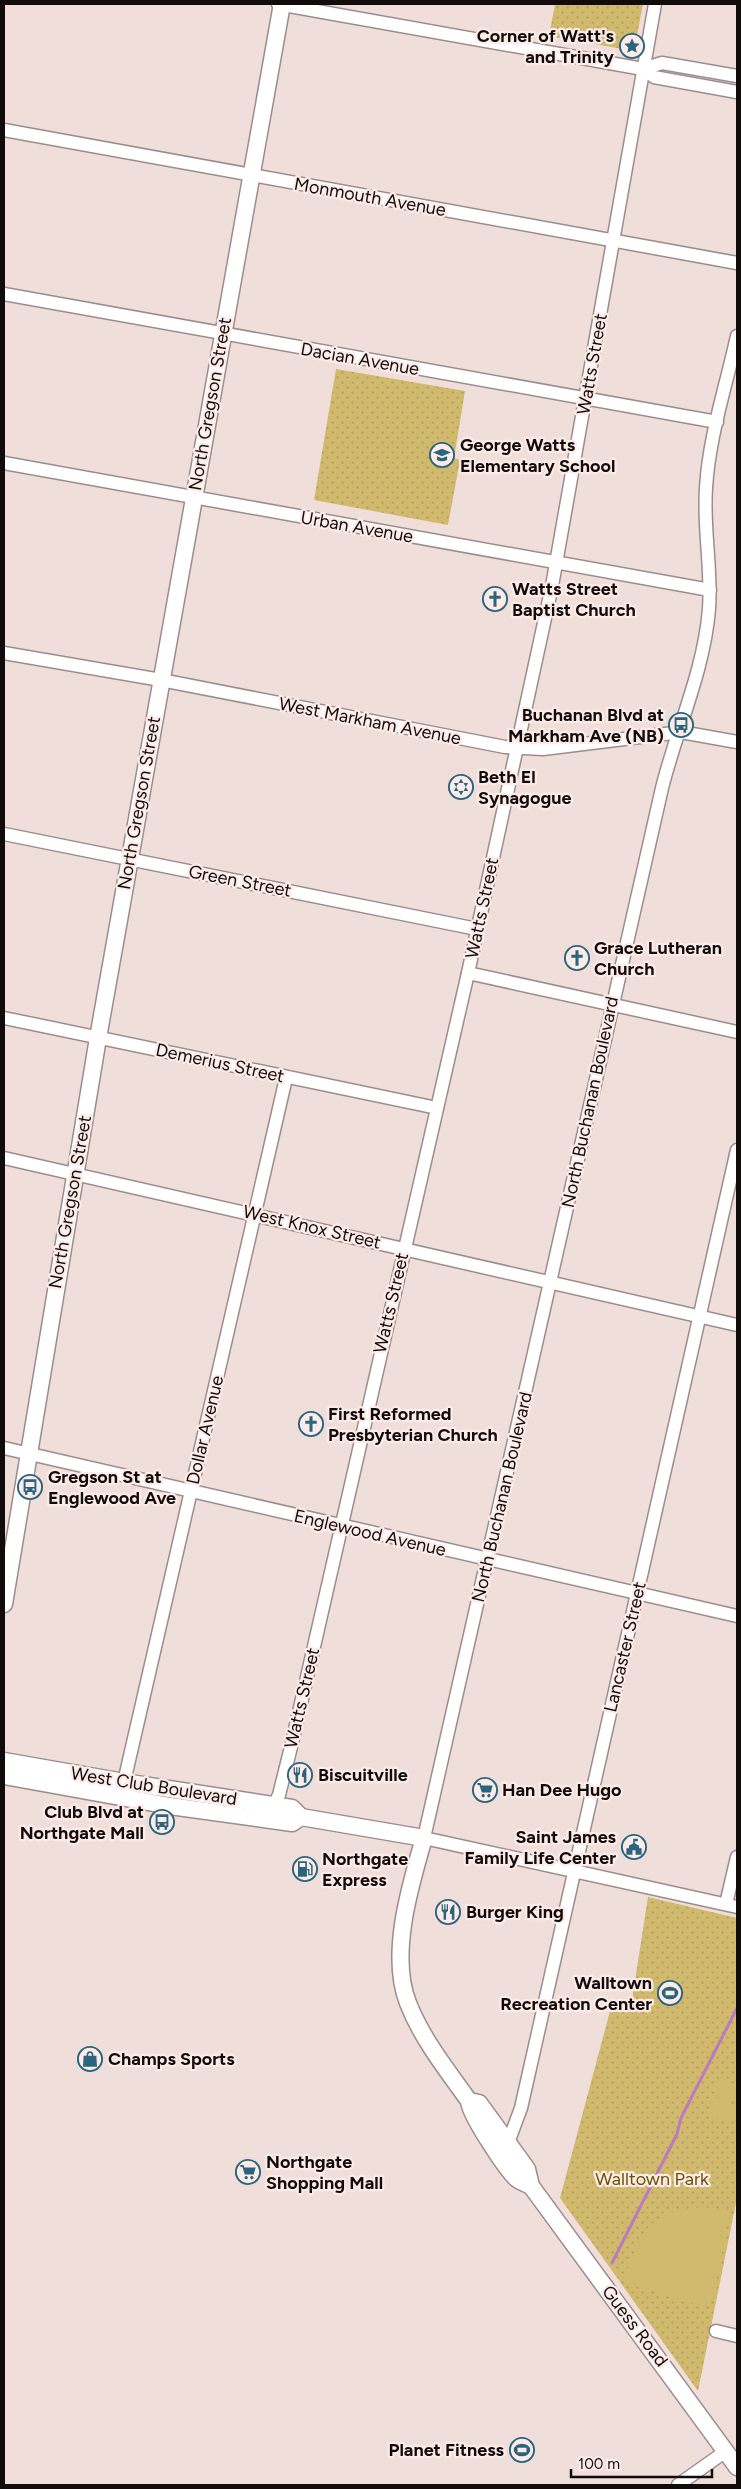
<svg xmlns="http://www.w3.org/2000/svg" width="741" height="2489" font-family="Figtree,sans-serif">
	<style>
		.park { fill: url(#park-dots) }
		.pitch { fill: #d1ba6d }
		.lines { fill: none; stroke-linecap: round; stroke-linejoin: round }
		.stream { stroke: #bc7ac0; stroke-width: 3 }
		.minor-casing { stroke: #9c8c8a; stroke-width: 15 }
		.major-casing { stroke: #9c8c8a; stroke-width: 19 }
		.minor { stroke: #fff; stroke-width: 12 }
		.major { stroke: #fff; stroke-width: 16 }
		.labels { text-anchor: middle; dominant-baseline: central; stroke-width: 4.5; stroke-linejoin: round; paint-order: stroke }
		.poi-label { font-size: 18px; font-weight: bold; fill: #110c0b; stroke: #fdebe8; text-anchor: start }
		.street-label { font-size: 18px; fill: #110c0b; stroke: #fdebe8 }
		.park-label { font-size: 18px; fill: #665200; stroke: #fdebe8 }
	</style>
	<defs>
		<pattern id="park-dots" width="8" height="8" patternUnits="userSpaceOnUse" patternTransform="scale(1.25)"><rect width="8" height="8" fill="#d1ba6d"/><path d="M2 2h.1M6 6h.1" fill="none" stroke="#b29f5d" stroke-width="1.8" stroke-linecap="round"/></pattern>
	</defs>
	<rect width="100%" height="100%" fill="#f0dedb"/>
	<!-- park -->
	<g class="park">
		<path d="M555,4H643L634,51L549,36Z"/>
		<path d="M336,369L465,391L454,458L460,460L448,525L314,500Z"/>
		<path d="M648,1897L737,1918V2198L698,2391L560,2198L613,2000H632Z"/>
	</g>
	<!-- pitch -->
	<g class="pitch">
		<path d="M719,2080L737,2085V2103L714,2097Z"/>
		<path d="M713,2099L737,2105V2123L708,2116Z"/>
		<path d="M704,2207L729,2211L713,2301L704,2306L624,2283V2278C643,2230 647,2211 704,2207Z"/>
	</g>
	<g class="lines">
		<!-- stream -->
		<path class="stream" d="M612,2263L677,2134L681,2118L737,2008"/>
		<defs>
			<g id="minor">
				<path d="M278,4L643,69L662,63L737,76"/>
				<path d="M643,69L654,77L737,92"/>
				<path d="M4,130L737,263"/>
				<path d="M4,294L717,422"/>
				<path d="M737,336C726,386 709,437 706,488C703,528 712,568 709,609C704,671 677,728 662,788L424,1838L737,1907"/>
				<path d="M4,463L710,590"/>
				<path d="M4,653L161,680L505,747L543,749L681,732L737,742"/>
				<path d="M4,834L477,929"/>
				<path d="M468,973L737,1032"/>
				<path d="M4,1018L437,1108"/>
				<path d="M4,1158L737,1325"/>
				<path d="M4,1448L737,1616"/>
				<path d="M124,1782L286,1078"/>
				<path d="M274,1805L279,1795L291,1747L468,973L552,586L655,4"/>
				<path d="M726,1904L737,1857"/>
				<path d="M508,2143L521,2108L737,1150"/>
				<path d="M716,2331L737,2336"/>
				<path d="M678,2485L726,2451"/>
			</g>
			<g id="major">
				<path d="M4,1604L98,1038L282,4"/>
				<path d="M4,1761L124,1782L292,1808L301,1817L424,1838C410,1886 389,1955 408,2003C422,2039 447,2070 469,2101C468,2112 508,2172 517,2179C521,2182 527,2184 531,2186"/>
				<path d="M4,1776L170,1806L292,1823L301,1817"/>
				<path d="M469,2101L479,2103L527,2169L531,2186L737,2467"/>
			</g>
		</defs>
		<!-- minor casing -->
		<use href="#minor" class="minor-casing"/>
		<!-- major casing -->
		<use href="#major" class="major-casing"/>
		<!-- minor -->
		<use href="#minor" class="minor"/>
		<!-- major -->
		<use href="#major" class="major"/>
	</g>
	<!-- icons -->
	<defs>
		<symbol id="sight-ring" viewBox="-11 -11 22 22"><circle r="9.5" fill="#fdebe8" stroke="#2a647d" stroke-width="1.5"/><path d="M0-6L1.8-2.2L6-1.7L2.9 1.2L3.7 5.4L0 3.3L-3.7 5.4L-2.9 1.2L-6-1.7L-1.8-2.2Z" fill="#2a647d"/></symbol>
		<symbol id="school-ring" viewBox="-11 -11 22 22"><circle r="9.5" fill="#fdebe8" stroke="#2a647d" stroke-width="1.5"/><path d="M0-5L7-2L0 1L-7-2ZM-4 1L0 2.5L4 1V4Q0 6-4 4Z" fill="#2a647d"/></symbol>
		<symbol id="church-ring" viewBox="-11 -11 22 22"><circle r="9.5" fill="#fdebe8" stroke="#2a647d" stroke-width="1.5"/><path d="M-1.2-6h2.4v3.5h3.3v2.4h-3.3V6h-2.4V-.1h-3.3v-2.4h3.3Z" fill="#2a647d"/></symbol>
		<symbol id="bus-ring" viewBox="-11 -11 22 22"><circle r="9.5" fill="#fdebe8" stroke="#2a647d" stroke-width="1.5"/><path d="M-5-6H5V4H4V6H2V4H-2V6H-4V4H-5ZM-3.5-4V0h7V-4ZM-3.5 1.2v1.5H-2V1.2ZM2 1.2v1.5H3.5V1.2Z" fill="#2a647d"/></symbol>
		<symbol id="synagogue-ring" viewBox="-11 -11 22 22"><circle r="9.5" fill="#fdebe8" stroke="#2a647d" stroke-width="1.5"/><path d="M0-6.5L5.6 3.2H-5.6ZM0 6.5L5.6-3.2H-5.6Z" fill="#2a647d"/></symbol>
		<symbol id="restaurant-ring" viewBox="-11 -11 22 22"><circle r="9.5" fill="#fdebe8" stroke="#2a647d" stroke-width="1.5"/><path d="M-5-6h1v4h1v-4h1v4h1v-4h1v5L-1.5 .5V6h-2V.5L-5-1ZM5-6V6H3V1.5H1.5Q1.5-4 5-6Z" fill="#2a647d"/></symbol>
		<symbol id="supermarket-ring" viewBox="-11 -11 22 22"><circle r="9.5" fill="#fdebe8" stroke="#2a647d" stroke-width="1.5"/><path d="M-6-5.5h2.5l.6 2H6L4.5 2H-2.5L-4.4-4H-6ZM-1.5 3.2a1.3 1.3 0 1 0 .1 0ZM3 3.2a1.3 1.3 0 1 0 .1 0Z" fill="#2a647d"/></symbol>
		<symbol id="civic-ring" viewBox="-11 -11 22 22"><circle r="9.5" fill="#fdebe8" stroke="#2a647d" stroke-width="1.5"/><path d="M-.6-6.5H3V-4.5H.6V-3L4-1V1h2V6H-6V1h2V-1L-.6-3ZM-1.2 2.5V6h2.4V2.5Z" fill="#2a647d"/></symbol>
		<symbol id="fuel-ring" viewBox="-11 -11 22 22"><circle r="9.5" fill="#fdebe8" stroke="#2a647d" stroke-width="1.5"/><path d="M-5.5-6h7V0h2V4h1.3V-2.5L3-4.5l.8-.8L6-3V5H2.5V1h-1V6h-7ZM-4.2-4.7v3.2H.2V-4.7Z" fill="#2a647d"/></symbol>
		<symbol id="stadium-ring" viewBox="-11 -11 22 22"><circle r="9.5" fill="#fdebe8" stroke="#2a647d" stroke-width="1.5"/><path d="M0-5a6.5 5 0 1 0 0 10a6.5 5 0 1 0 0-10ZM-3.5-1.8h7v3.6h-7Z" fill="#2a647d"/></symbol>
		<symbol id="shop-ring" viewBox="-11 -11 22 22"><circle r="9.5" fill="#fdebe8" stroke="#2a647d" stroke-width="1.5"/><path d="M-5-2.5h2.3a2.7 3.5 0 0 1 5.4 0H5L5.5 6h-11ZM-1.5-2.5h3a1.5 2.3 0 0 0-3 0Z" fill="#2a647d"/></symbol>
	</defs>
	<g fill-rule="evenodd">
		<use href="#sight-ring" x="618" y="32" width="28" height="28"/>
		<use href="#school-ring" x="428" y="441" width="28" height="28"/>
		<use href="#church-ring" x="481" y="585" width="28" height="28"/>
		<use href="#bus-ring" x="667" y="711" width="28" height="28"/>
		<use href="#synagogue-ring" x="447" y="773" width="28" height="28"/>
		<use href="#church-ring" x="563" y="944" width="28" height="28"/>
		<use href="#church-ring" x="297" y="1410" width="28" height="28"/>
		<use href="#bus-ring" x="16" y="1473" width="28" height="28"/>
		<use href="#restaurant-ring" x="286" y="1761" width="28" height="28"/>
		<use href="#supermarket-ring" x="471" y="1776" width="28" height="28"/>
		<use href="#bus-ring" x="148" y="1808" width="28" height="28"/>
		<use href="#civic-ring" x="620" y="1833" width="28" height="28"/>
		<use href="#fuel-ring" x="291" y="1855" width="28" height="28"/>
		<use href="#restaurant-ring" x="434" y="1898" width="28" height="28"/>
		<use href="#stadium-ring" x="656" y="1979" width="28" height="28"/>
		<use href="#shop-ring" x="76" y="2045" width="28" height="28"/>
		<use href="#supermarket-ring" x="234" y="2158" width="28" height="28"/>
		<use href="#stadium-ring" x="508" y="2436" width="28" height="28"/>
	</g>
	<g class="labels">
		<!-- poi labels -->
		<g class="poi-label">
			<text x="614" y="36" text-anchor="end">Corner of Watt's<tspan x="614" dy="21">and Trinity</tspan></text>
			<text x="460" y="445">George Watts<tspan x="460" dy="21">Elementary School</tspan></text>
			<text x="512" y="589">Watts Street<tspan x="512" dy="21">Baptist Church</tspan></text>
			<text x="664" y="715" text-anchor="end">Buchanan Blvd at<tspan x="664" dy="21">Markham Ave (NB)</tspan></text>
			<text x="478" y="777">Beth El<tspan x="478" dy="21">Synagogue</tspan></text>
			<text x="594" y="948">Grace Lutheran<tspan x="594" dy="21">Church</tspan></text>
			<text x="328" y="1414">First Reformed<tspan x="328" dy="21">Presbyterian Church</tspan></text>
			<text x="48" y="1477">Gregson St at<tspan x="48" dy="21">Englewood Ave</tspan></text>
			<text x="318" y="1775">Biscuitville</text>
			<text x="502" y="1790">Han Dee Hugo</text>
			<text x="144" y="1812" text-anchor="end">Club Blvd at<tspan x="144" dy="21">Northgate Mall</tspan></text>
			<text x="616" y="1837" text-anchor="end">Saint James<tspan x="616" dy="21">Family Life Center</tspan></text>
			<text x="322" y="1859">Northgate<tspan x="322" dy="21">Express</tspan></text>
			<text x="466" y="1912">Burger King</text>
			<text x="652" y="1983" text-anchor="end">Walltown<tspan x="652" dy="21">Recreation Center</tspan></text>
			<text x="108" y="2059">Champs Sports</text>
			<text x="266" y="2162">Northgate<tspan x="266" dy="21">Shopping Mall</tspan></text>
			<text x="504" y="2450" text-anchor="end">Planet Fitness</text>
		</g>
		<!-- street labels -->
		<g class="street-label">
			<text transform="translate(370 197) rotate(10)">Monmouth Avenue</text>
			<text transform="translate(360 359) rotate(10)">Dacian Avenue</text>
			<text transform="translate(592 364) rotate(-80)">Watts Street</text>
			<text transform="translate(210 404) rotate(-80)">North Gregson Street</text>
			<text transform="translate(357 527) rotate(10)">Urban Avenue</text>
			<text transform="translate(370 721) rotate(11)">West Markham Avenue</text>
			<text transform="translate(139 803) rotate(-80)">North Gregson Street</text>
			<text transform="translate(240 881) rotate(11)">Green Street</text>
			<text transform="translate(482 908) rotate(-78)">Watts Street</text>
			<text transform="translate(220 1063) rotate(12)">Demerius Street</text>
			<text transform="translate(590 1102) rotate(-78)">North Buchanan Boulevard</text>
			<text transform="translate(70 1202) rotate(-80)">North Gregson Street</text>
			<text transform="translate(312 1227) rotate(13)">West Knox Street</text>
			<text transform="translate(391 1303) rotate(-77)">Watts Street</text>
			<text transform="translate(205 1430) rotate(-77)">Dollar Avenue</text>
			<text transform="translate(502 1497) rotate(-77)">North Buchanan Boulevard</text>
			<text transform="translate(370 1533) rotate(13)">Englewood Avenue</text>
			<text transform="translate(625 1647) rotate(-77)">Lancaster Street</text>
			<text transform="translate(302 1698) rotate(-77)">Watts Street</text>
			<text transform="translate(154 1786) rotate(9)">West Club Boulevard</text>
			<text transform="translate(635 2326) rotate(53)">Guess Road</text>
		</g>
		<!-- park labels -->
		<g class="park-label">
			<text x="652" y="2179">Walltown Park</text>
		</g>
	</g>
	<!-- border -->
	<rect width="741" height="2489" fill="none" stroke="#110c0b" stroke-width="10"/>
	<!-- scale -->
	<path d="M571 2469v8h141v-8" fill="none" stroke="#110c0b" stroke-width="2.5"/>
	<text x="578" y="2469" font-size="15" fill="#110c0b" stroke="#fdebe8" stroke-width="4" paint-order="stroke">100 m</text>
</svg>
